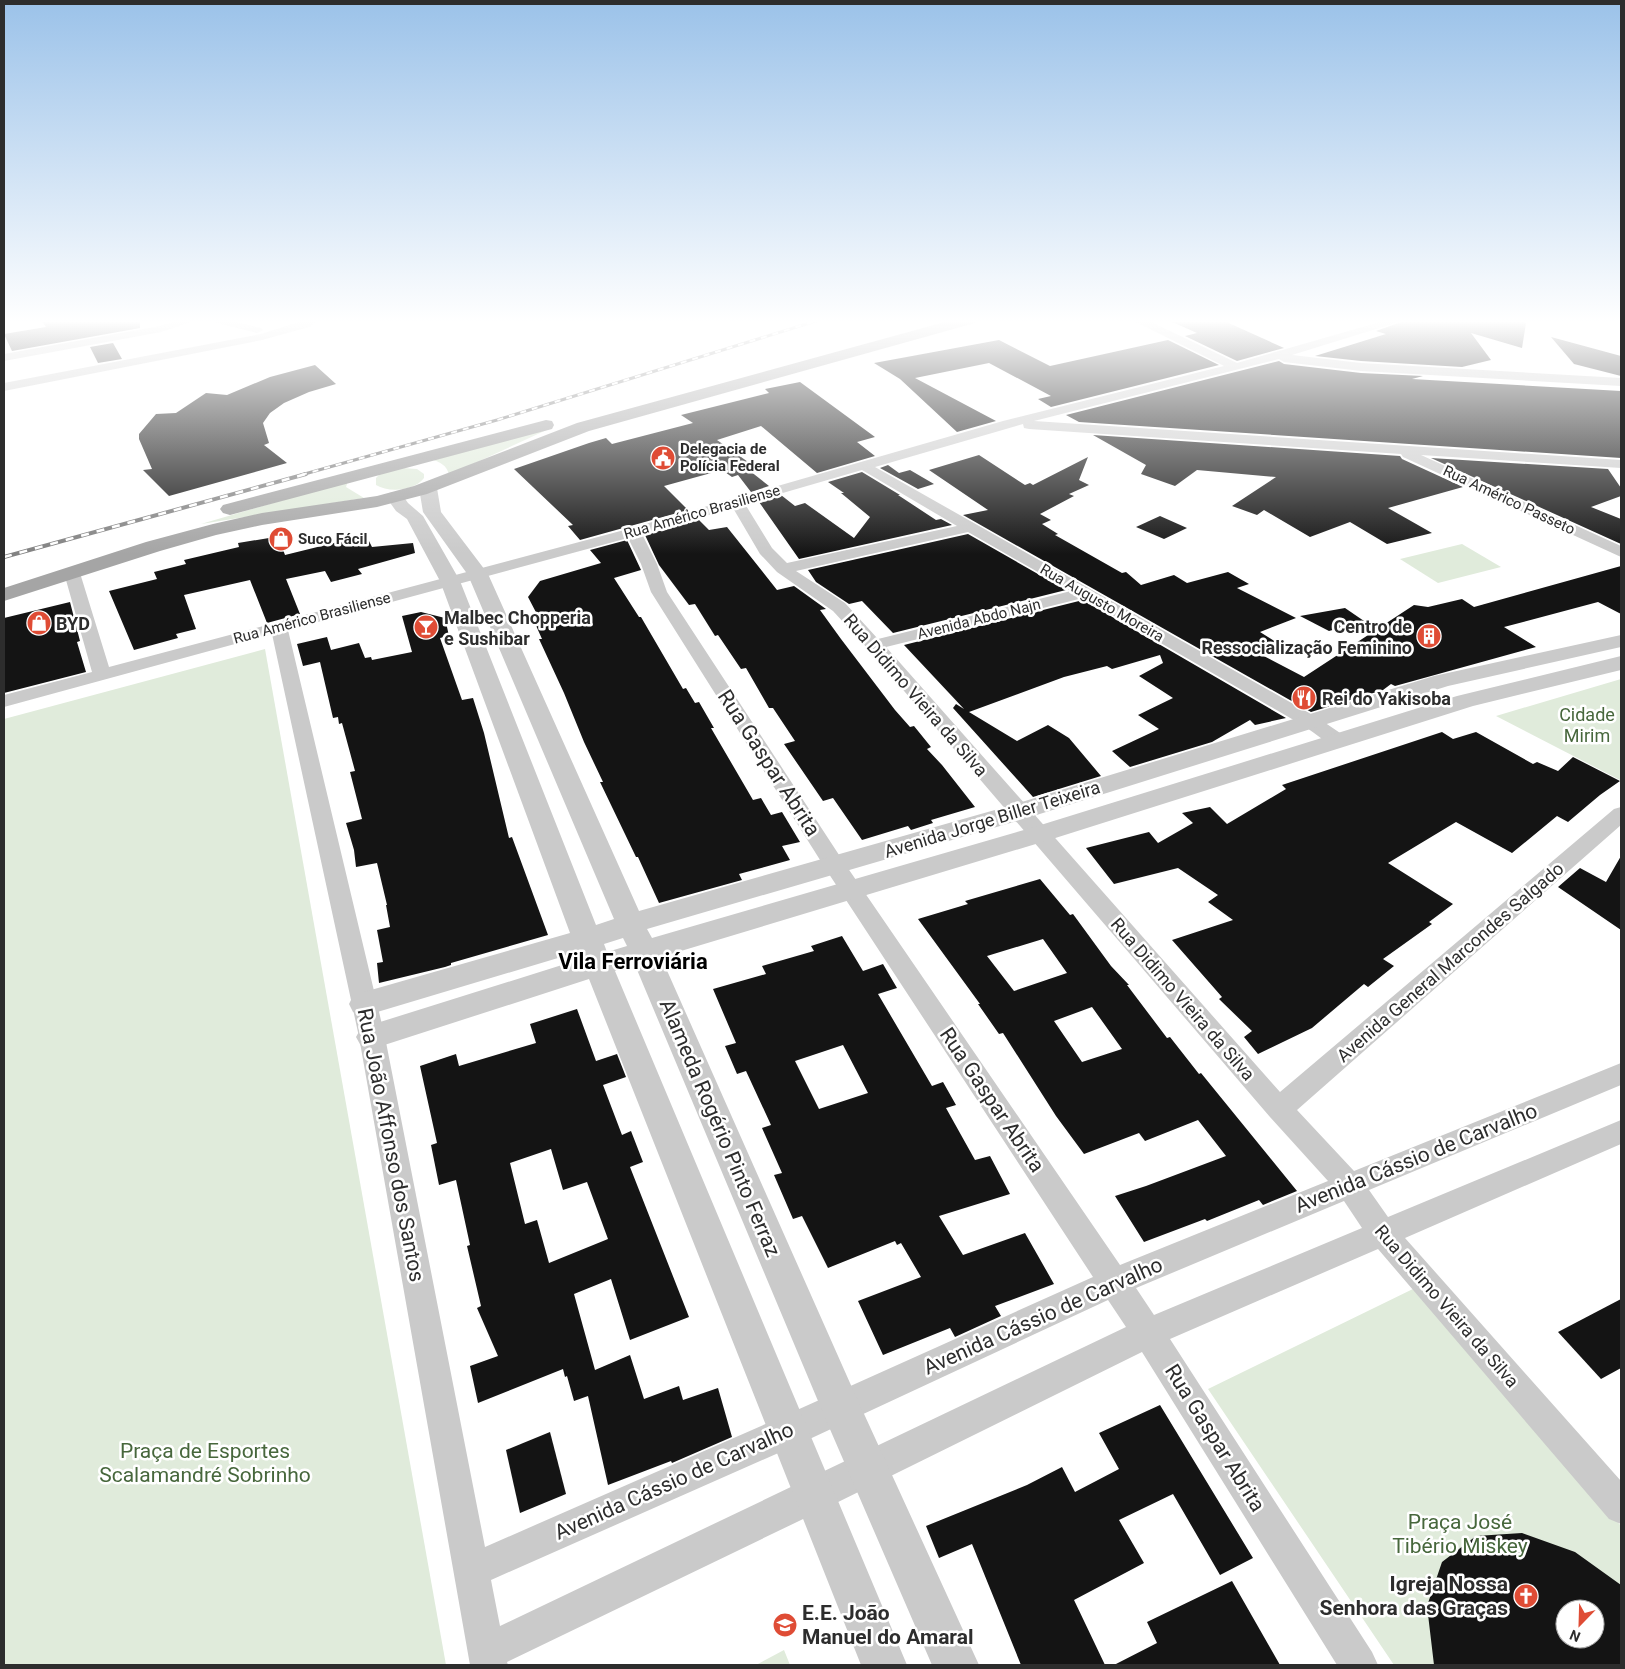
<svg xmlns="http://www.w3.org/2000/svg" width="1625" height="1669" font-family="Roboto,sans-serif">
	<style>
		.green { fill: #e0ebdb; fill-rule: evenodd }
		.building { fill: #141414; fill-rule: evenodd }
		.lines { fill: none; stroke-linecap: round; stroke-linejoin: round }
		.minor { fill: #cacaca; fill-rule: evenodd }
		.tertiary { fill: #cacaca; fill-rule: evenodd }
		.primary { fill: #a5a5a5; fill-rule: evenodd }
		.rail-far1-casing { stroke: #828282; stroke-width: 3 }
		.rail-casing { stroke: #828282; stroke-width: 4 }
		.rail-far1 { stroke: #fff; stroke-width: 2; stroke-dasharray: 6; stroke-linecap: butt }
		.rail { stroke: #fff; stroke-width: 2.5; stroke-dasharray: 8; stroke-linecap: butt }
		.labels { text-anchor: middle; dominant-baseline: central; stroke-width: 5; stroke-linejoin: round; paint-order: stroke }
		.far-poi-label { font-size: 15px; font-weight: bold; fill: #2d2d2d; stroke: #fff; text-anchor: start }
		.far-street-label { font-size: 15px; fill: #2d2d2d; stroke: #fff }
		.poi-label { font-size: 18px; font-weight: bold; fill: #2d2d2d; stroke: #fff; text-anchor: start }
		.street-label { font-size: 18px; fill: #2d2d2d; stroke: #fff }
		.park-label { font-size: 18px; fill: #47673c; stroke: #fff }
		.near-street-label { font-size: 21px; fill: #2d2d2d; stroke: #fff }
		.near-park-label { font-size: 21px; fill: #47673c; stroke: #fff }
		.near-poi-label { font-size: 21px; font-weight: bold; fill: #2d2d2d; stroke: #fff; text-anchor: end }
		.district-label { font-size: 22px; font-weight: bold; fill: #000; stroke: #fff }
	</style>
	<rect width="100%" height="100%" fill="#fff"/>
	<!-- green -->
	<g class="green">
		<path d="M551,428L449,475C447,465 440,462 430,459Z"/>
		<path d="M402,468L417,469L424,474V478C414,491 389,493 376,485V478L380,474Z"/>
		<path d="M348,481L346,487L364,498L201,524Z"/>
		<path d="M1462,544L1501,567L1438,583L1400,559Z"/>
		<path d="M265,649L446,1665H4V719Z"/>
		<path d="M1621,679L1620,780L1496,716Z"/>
		<path d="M1417,1287L1621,1526V1665H1394L1208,1389ZM1565,1609H1595V1639H1565Z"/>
		<path d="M784,1650L790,1665H756Z"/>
	</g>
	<!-- building -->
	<g class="building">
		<path d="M41,320H140V328L12,351L4,334L46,327Z"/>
		<path d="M1168,320H1222L1284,348L1237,361L1185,336L1197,333Z"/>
		<path d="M1407,320H1516L1526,323L1522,348L1471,333L1491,360L1462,367L1361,361L1315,356L1386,334L1376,331Z"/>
		<path d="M1551,337L1621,356V376L1574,364Z"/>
		<path d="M999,340L1050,366L1168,340L1219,365L1051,407L1038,399L1051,396L989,363L915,378L996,421L957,432L900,379L874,363Z"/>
		<path d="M113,343L122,359L98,363L90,347Z"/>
		<path d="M1279,361L1284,364L1361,373L1423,376L1412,379L1621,391V458L1079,422L1066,415Z"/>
		<path d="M315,365L336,384L309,392L284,403L270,413L263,423L269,443L264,445L287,463L169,496L143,470L152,469L139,439V434L156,414L176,413L206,393L227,395L270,377Z"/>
		<path d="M800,382L875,437L857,442L875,456L817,473L761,426L717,440L758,469L750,471L769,486L751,492L738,475L732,477L722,470L664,486L688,510L580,540L568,526L573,525L514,469L589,443L606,438L612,444L693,423L681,415L769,393L765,389Z"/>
		<path d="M1093,435L1400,456L1402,459L1463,487L1388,508L1432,533L1387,544L1350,522L1310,537L1264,510L1257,515L1232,506L1276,477L1197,470L1175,486L1141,474L1146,465Z"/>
		<path d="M979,455L1025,485L1030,483L1033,485L1088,457L1079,480L1089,485L1069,494L1074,496L1040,514L1051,520L1042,524L1058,534L1055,535L1122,573L1126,572L1141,585L1174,575L1187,583L1228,572L1249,584L1237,588L1296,618L1260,632L1279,644L1254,651L1304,677L1414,605L1428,607L1462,599L1474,607L1621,566V614L1598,602L1504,627L1536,647L1395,686L1391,684L1383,690L1311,712L963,515L988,510L929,470Z"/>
		<path d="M1431,458L1608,469L1621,488V496L1591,507L1621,519V544Z"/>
		<path d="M888,465L899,473L910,470L934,484L918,489L880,468Z"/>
		<path d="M862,472L900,495H898L936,520L941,519L952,525L799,559L759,502L781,495L795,506L805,503L854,538L870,517L841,493H844L828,482Z"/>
		<path d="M1160,516L1187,528L1164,539L1136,527Z"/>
		<path d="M699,520L709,530L727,527L777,590L794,586L826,609L820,610L841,639L895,710L910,727L914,726L931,747L927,749L942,765L975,807L931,820L933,823L911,830L908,826L862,840L833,798L823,801L784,744L795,741L773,708H769L746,668L741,669L718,635L715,636L695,604L689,605L659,565L645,535Z"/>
		<path d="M968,534L1066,590L893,633L862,601L849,604L816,582L808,570Z"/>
		<path d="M366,535L372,547L413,543L415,553L358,569L362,574L331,582L325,571L286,579L300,614L267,623L250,580L184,595L196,629L176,634L178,638L134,650L109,591L157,579L154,572L186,564L184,560L239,547L238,543L275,537L278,547H282L285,555Z"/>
		<path d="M627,540L641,570L614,578L639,617H641L683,689L686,688L695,703L699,702L714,728H711L753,800L761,798L771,815L782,812L800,842L782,846L790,860L739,874L742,880L659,903L638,857H636L600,782H603L584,742L564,693L539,639H542L534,621L540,620L528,597L540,581L601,563L590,550Z"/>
		<path d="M1083,600L1286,718L1255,725L1250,720L1212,742L1130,767L1112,751L1159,729L1138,715L1173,698L1139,676L1163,663L1160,655L1112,669L1107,666L1064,677L969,712L1017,741L1048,725L1069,738L1101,776L1033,797L953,708L956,704L964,709L904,645Z"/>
		<path d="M70,602L80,641L77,642L86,672L4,693V618Z"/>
		<path d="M1345,608L1364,621L1329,631L1300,616Z"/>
		<path d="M421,612L445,618L449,636L440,638L462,700L473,698L484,733L509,838L512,837L548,935L451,963V965L445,967L379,983L377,963L383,962L377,930L390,927L386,905H387L377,863L356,867L354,850L346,823L362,819L350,772L355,771L342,723L339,724L338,717L333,718L320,662L303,666L297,644L327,637L331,650L359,643L365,658L371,657L372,660L412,652L402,616Z"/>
		<path d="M1442,732L1453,739L1476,732L1533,764L1537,762L1558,771L1573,757L1620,781L1600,795L1568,822L1557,816L1512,853L1456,822L1388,863L1453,904L1429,922L1432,924L1383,959L1394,966L1368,987L1364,984L1312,1028L1258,1054L1244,1037L1252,1031L1219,999L1222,997L1172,940L1233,920L1208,902L1218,895L1178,868L1114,884L1086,848L1149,832L1158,843L1193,823L1182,813L1210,807L1227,824L1286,789L1282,785Z"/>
		<path d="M1621,856V930L1558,887L1580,868L1606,882Z"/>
		<path d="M1040,879L1070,915L1073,914L1111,966L1129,985H1127L1167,1038L1170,1037L1199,1074L1201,1073L1297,1191L1263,1205L1259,1200L1207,1221L1205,1219L1144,1242L1115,1196L1146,1186L1226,1156L1198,1120L1145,1141L1139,1133L1084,1154L1056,1116L1003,1033L999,1034L978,1004H980L918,919L968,904L965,901ZM1043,939L1067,973L1014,991L987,956ZM1092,1007L1122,1049L1082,1062L1054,1021Z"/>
		<path d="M842,936L863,971L883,964L897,988L878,994L932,1086L943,1082L956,1105L946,1108L975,1160L990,1156L1010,1194L939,1216L963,1255L1025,1233L1054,1284L995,1306L1001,1316L955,1337L950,1328L883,1355L858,1301L921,1277L901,1243L897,1245L895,1241L828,1268L802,1216L793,1219L774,1175L782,1173L762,1128L771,1125L746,1071L737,1074L725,1046L736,1043L713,989L766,974L762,966L814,951L811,946ZM843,1045L868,1093L819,1109L795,1061Z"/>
		<path d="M577,1009L596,1061L617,1054L626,1077L603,1085L622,1135L631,1131L643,1162L630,1167L689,1317L630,1340L611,1279L574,1294L595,1370L630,1355L644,1399L679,1386L683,1400L718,1388L732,1437L672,1463L671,1461L608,1485L588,1396L574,1401L567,1376L565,1377L563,1369L478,1403L470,1366L498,1356L477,1308L481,1306L467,1246L470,1245L456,1180L439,1185L431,1145L437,1143L420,1066L456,1054L459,1066L536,1043L530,1024ZM551,1149L563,1190L587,1182L608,1239L549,1263L537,1220L525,1224L510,1163Z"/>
		<path d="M1621,1299V1368L1601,1379L1558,1332Z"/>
		<path d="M1160,1405L1253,1558L1220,1575L1173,1494L1119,1520L1144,1563L1074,1600L1105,1665H1021L972,1544L939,1558L926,1526L1027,1485L1062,1467L1075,1492L1119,1469L1099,1433Z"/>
		<path d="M550,1432L566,1494L520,1513L506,1450Z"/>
		<path d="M1522,1533L1575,1552L1621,1585V1665H1434L1427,1606L1442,1562L1476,1536ZM1565,1609H1595V1639H1565Z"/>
		<path d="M1232,1581L1280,1665H1114L1157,1643L1147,1622Z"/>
	</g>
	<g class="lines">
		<!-- minor -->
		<g class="minor">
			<path d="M179,320H197L161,332L4,361V354L160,326Z"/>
			<path d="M206,320H228L261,328L263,330L257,333Z"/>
			<path d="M305,320H318L309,327L262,340L4,391V383L261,334Z"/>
			<path d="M1132,320H1147L1237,363L1387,320H1405L1292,355L1361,363L1621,378V386L1361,371L1284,362L1279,359L1034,421L1621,460V468L1421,455L1621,546V557L1403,457L1401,454L1029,429L1024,428L1023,424L875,467L1318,718L1346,737L1349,741L1346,745C1330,749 1317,734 1304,726L1083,598L886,647L1280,1092L1614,809L1621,807V825L1297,1110L1354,1171L1621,1063V1085L1369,1190L1388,1217L1621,1120V1144L1405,1238L1621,1481V1524L1609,1519L1378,1249L1170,1339L1372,1652L1378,1665H1337L1142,1352L828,1507L507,1662L508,1665H470L359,1037L272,634L4,707V695L92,672L64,573L66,570H78L80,573L109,667L628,529L1003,421L1224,366ZM862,470L957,526L787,563L772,548L745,504ZM733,508L760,554L777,572L833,611L868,649L1270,1117L1328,1181L1120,1265L843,861L667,592L657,564L642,534ZM968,532L1071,591L878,639L845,603L796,571ZM628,538L641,564L651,592L827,871L1093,1277L777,1419L485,1547L385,1037L288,630ZM1344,1201L1362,1228L1154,1315L1136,1288ZM1108,1300L1126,1327L500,1626L491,1580L801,1443Z"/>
		</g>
		<!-- tertiary -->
		<path class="tertiary" d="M428,483L434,484L437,488L441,512L488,574L639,911L1009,806L1434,676L1621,635V647L1448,686L1027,818L647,929L652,938L1031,828L1457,696L1621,656V670L1473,706L1049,840L661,957L854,1392L979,1665H932L826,1420L635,965L615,971L907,1665H861L589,979L372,1049L361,1046L356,1037L361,1028L581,959L578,952L364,1016L353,1012L349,1004L353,996L364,992L570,933L440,581L407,519L396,511L386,497L389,493L395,492L401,493L408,503L423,516L460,581L596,925L614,919L468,575L423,512L419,488L422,484ZM623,938L627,946L607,952L604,944Z"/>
		<!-- primary -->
		<g class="primary">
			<path d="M952,320H977L975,323L589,431L427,494L377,507L262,525L216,535L160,551L4,601V588L146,542L213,524L262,513L377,496L414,486L577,423Z"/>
			<path d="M546,420L552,421L554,425L552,429L230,515L223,513L220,509L223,505Z"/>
		</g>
		<defs>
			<path id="rail-far1" d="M301,475L497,420L819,320"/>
			<path id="rail" d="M4,557L306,474"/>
		</defs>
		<!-- rail-far1 casing -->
		<use href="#rail-far1" class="rail-far1-casing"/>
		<!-- rail casing -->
		<use href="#rail" class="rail-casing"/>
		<!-- rail-far1 -->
		<use href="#rail-far1" class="rail-far1"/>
		<!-- rail -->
		<use href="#rail" class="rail"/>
	</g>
	<!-- sky -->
	<linearGradient id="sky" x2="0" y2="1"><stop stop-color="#9bc2e9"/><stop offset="0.58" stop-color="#fff"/><stop offset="1" stop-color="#fff" stop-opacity="0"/></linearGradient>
	<rect width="1625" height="554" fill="url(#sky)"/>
	<!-- icons -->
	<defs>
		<symbol id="civic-disc" viewBox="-11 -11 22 22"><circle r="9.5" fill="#df4c35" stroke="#fff"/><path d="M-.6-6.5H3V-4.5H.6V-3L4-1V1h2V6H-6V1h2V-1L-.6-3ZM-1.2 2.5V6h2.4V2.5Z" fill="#fff"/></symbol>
		<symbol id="shop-disc" viewBox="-11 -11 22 22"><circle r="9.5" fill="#df4c35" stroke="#fff"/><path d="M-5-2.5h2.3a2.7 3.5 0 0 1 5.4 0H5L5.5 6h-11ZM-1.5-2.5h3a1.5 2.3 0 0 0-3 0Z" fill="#fff"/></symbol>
		<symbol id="bar-disc" viewBox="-11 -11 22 22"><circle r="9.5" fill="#df4c35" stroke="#fff"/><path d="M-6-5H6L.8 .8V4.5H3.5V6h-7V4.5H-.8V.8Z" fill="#fff"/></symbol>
		<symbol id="building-disc" viewBox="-11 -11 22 22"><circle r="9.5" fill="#df4c35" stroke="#fff"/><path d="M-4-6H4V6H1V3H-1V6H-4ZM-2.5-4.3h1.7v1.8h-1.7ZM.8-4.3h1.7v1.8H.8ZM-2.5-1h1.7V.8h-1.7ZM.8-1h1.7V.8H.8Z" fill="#fff"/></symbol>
		<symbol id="restaurant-disc" viewBox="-11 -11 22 22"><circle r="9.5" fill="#df4c35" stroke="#fff"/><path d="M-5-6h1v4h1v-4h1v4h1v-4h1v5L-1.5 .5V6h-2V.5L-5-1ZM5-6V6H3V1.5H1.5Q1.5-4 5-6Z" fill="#fff"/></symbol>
		<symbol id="church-disc" viewBox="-11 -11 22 22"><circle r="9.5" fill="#df4c35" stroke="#fff"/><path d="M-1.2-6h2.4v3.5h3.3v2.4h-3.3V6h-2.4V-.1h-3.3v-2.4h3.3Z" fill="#fff"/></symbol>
		<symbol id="school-disc" viewBox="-11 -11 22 22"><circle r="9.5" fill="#df4c35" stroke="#fff"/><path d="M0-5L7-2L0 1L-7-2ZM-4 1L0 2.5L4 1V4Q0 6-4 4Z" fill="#fff"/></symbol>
	</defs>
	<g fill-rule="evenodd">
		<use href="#civic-disc" x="649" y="444" width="28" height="28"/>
		<use href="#shop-disc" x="267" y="525" width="28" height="28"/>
		<use href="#shop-disc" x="25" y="609" width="28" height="28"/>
		<use href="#bar-disc" x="412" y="613" width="28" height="28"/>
		<use href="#building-disc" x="1415" y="622" width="28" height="28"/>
		<use href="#restaurant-disc" x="1290" y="684" width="28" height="28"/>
		<use href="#church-disc" x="1512" y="1582" width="28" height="28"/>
		<use href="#school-disc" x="771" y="1611" width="28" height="28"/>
	</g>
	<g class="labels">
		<!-- far-poi labels -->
		<g class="far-poi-label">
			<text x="680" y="449">Delegacia de<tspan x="680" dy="17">Polícia Federal</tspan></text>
			<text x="298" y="539">Suco Fácil</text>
		</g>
		<!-- far-street labels -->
		<g class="far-street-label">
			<text transform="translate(1509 500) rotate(25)">Rua Américo Passeto</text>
			<text transform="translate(702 512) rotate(-16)">Rua Américo Brasiliense</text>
			<text transform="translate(1102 603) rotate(30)">Rua Augusto Moreira</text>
			<text transform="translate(312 618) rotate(-15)">Rua Américo Brasiliense</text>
			<text transform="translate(979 619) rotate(-14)">Avenida Abdo Najn</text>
		</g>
		<!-- poi labels -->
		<g class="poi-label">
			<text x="444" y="617">Malbec Chopperia<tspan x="444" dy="21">e Sushibar</tspan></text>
			<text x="56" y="623">BYD</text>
			<text x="1412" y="626" text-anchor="end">Centro de<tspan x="1412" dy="21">Ressocialização Feminino</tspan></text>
			<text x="1322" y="698">Rei do Yakisoba</text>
		</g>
		<!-- street labels -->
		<g class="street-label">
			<text transform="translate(916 695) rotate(49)">Rua Didimo Vieira da Silva</text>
			<text transform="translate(992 819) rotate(-17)">Avenida Jorge Biller Teixeira</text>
			<text transform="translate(1450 962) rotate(-41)">Avenida General Marcondes Salgado</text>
			<text transform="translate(1183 999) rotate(49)">Rua Didimo Vieira da Silva</text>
			<text transform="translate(1447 1306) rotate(49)">Rua Didimo Vieira da Silva</text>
		</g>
		<!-- park labels -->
		<g class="park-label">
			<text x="1587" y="714">Cidade<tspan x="1587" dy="21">Mirim</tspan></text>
		</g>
		<!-- near-street labels -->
		<g class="near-street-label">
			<text transform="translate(769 763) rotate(57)">Rua Gaspar Abrita</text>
			<text transform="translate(992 1100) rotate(56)">Rua Gaspar Abrita</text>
			<text transform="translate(720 1128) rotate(67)">Alameda Rogério Pinto Ferraz</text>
			<text transform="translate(391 1145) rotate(79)">Rua João Affonso dos Santos</text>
			<text transform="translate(1416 1158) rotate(-22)">Avenida Cássio de Carvalho</text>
			<text transform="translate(1043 1316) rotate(-24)">Avenida Cássio de Carvalho</text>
			<text transform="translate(1215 1438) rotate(58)">Rua Gaspar Abrita</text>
			<text transform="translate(674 1481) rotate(-24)">Avenida Cássio de Carvalho</text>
		</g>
		<!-- near-park labels -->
		<g class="near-park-label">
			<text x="205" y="1451">Praça de Esportes<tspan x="205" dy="24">Scalamandré Sobrinho</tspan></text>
			<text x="1460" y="1522">Praça José<tspan x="1460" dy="24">Tibério Miskey</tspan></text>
		</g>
		<!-- near-poi labels -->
		<g class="near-poi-label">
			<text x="1508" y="1584">Igreja Nossa<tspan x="1508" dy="24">Senhora das Graças</tspan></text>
			<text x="802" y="1613" text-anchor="start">E.E. João<tspan x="802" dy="24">Manuel do Amaral</tspan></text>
		</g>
		<!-- district labels -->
		<g class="district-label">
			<text x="633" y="961">Vila Ferroviária</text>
		</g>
	</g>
	<!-- border -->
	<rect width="1625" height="1669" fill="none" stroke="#2d2d2d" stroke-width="10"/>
	<!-- north arrow -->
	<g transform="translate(1580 1624) rotate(203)"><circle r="24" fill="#ffffff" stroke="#ababab"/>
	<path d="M0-4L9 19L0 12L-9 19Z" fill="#df4c35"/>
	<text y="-8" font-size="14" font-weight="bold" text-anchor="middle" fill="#2d2d2d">N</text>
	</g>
</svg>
